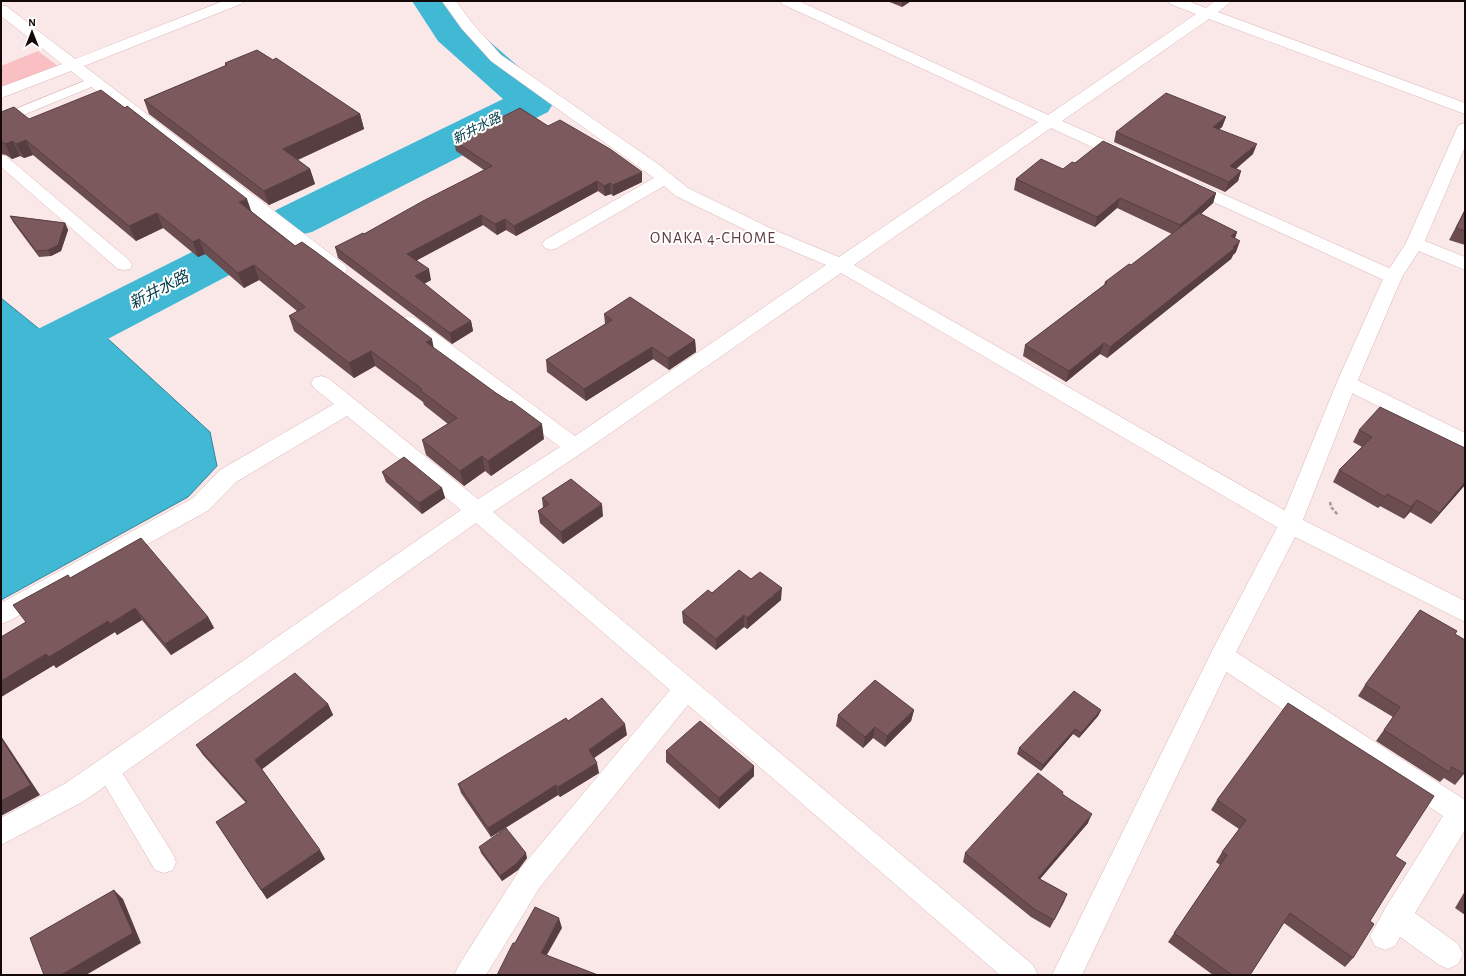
<svg xmlns="http://www.w3.org/2000/svg" width="1466" height="976" font-family="'Alegreya Sans','Noto Sans JP',sans-serif">
	<style>
		.green { fill: #fabfc3 }
		.water { fill: #41b9d5; stroke: #348498 }
		.lines { fill: none; stroke-linecap: round; stroke-linejoin: round }
		.river { fill: #41b9d5; fill-rule: evenodd }
		.lane-casing { stroke: #dcb4b6; stroke-width: 1 }
		.street-casing { stroke: #dcb4b6; stroke-width: 1 }
		.secondary-casing { stroke: #dcb4b6; stroke-width: 1 }
		.path { stroke: #a89899; stroke-width: 2.5; stroke-dasharray: 3.5 2; stroke-linecap: butt }
		.lane { fill: #fff; fill-rule: evenodd }
		.street { fill: #fff; fill-rule: evenodd }
		.secondary { fill: #fff; fill-rule: evenodd }
		.wall { fill: #6b4d4f }
		.shaded-wall { fill: #573e40 }
		.building { fill: #7c595c; stroke: #573e40 }
		.labels { text-anchor: middle; dominant-baseline: central; stroke-width: 4; stroke-linejoin: round; paint-order: stroke }
		.far-water-label { font-size: 13px; font-style: italic; fill: #023a46; stroke: #fff }
		.neighbourhood-label { font-size: 16px; letter-spacing: 1px; fill: #5e3d40; stroke: #fff }
		.water-label { font-size: 16px; font-style: italic; fill: #023a46; stroke: #fff }
	</style>
	<rect width="100%" height="100%" fill="#fae8e9"/>
	<!-- green -->
	<path class="green" d="M38,51L59,67L1,89V66Z"/>
	<!-- water -->
	<path class="water" d="M1,298L59,345L94,326L210,432L217,466L188,497L1,600Z"/>
	<g class="lines">
		<!-- river -->
		<path class="river" d="M412,1H452L468,23L548,92L554,102L548,112L312,232L295,236L290,243L66,361L46,367L26,361L18,348L26,335L254,221L272,217L276,210L503,99L438,41Z"/>
		<defs>
			<g id="lane">
				<path d="M94,77L99,78L101,81L99,84L1,124V115Z"/>
				<path d="M1,155L6,156L130,261L132,265L130,269L124,270L118,269L1,167Z"/>
				<path d="M108,760L116,763L173,854L176,862L173,870L164,873L155,870L100,777L97,770L100,763Z"/>
			</g>
			<g id="street">
				<path d="M223,1H243L241,4L84,66L345,265L347,269L345,273L338,275L331,273L71,71L1,98V87L62,64L1,16V5L6,6L75,59Z"/>
				<path d="M442,1H456L472,23L501,55L658,164L688,188L774,230L839,257L1038,122L782,4L780,1H799L1048,115L1196,14L1170,4L1168,1H1188L1206,8L1215,1H1232L1218,12L1465,103V114L1209,19L1062,121L1132,152L1134,156L1132,160L1126,161L1120,160L1051,128L854,265L1298,518L1301,524L1298,530L1290,533L1282,530L841,273L583,452L493,512L1033,965L1038,975H1000L688,705L540,887L486,975H454L459,965L520,869L670,690L476,523L84,801L1,845V818L66,783L461,510L347,416L236,482L209,510L9,621L1,624V603L193,498L220,470L334,404L314,388L311,383L314,378L321,376L328,378L478,499L560,447L401,326L398,322L401,318L408,316L415,318L575,436L826,265L762,238L676,196L664,186L557,248L551,250L545,248L542,244L545,240L654,178L491,61L462,29Z"/>
				<path d="M1189,179L1400,273L1402,277L1400,281L1393,283L1386,281L1183,188L1180,184L1183,180Z"/>
				<path d="M1415,237L1465,257V270L1409,247L1406,243L1409,239Z"/>
				<path d="M1347,375L1465,433V450L1340,387L1337,382L1340,377Z"/>
				<path d="M1222,646L1231,649L1465,800V830L1415,913L1458,944L1463,954L1458,964L1448,969L1438,964L1400,937L1395,946L1385,950L1375,946L1370,936L1386,907L1443,816L1213,663L1210,656L1213,649Z"/>
			</g>
			<path id="secondary" d="M1465,123V147L1424,243L1402,277L1357,382L1303,520L1465,601V622L1295,537L1233,658L1082,975H1052L1213,649L1279,524L1337,382L1384,277L1406,243L1457,128L1459,125Z"/>
		</defs>
		<!-- lane casing -->
		<use href="#lane" class="lane-casing"/>
		<!-- street casing -->
		<use href="#street" class="street-casing"/>
		<!-- secondary casing -->
		<use href="#secondary" class="secondary-casing"/>
		<!-- path -->
		<path class="path" d="M1330,502L1331,507L1338,515"/>
		<!-- lane -->
		<use href="#lane" class="lane"/>
		<!-- street -->
		<use href="#street" class="street"/>
		<!-- secondary -->
		<use href="#secondary" class="secondary"/>
	</g>
	<!-- wall -->
	<g class="wall">
		<path d="M887,1H911L902,7Z"/>
		<path d="M273,60L360,114L364,129L298,160L310,169L315,184L269,205L149,114L144,100L225,66V63Z"/>
		<path d="M1,112L29,119L252,212L295,246L433,348L544,439L491,476L485,471L464,486L426,455L422,440L448,424L424,405L423,402L375,366L354,378L294,331L289,316L297,311L259,280L244,288L205,254L198,257L163,228L136,241L33,155L24,158L20,156L12,159L6,155L1,154Z"/>
		<path d="M1226,117L1222,127L1219,129L1253,154L1236,169L1241,171L1238,181L1225,192L1114,142L1116,132Z"/>
		<path d="M548,126L642,182L613,196L611,194L605,196L598,191L516,236L506,230L497,235L483,225L417,260L431,280L424,284L471,321L473,331L452,344L338,258L335,247L364,234L484,170L456,151L454,141Z"/>
		<path d="M1075,163L1216,193L1213,203L1201,214L1237,232L1235,238L1236,252L1233,255L1231,259L1107,358L1100,354L1066,382L1023,356L1025,345L1104,285L1105,282L1131,265L1172,234L1117,208L1095,227L1014,190L1016,179L1063,169Z"/>
		<path d="M1465,210V245L1449,240Z"/>
		<path d="M10,216L65,223L68,230L61,251L51,256L39,257L13,222Z"/>
		<path d="M604,314L695,340L696,352L669,370L653,359L586,401L547,372L546,360L605,324Z"/>
		<path d="M1359,430L1465,448V485L1431,524L1410,512L1404,519L1380,506L1378,508L1333,482L1339,470L1362,447L1353,442Z"/>
		<path d="M382,472L442,488L445,498L422,514L386,482Z"/>
		<path d="M542,498L603,516L563,544L540,523L538,511L543,508Z"/>
		<path d="M70,578L208,617L214,628L171,655L142,620L117,635L115,632L56,668L54,665L1,697L25,622Z"/>
		<path d="M712,593L781,600L747,629L744,627L716,650L683,623L682,612Z"/>
		<path d="M1455,634L1464,774L1455,785L1444,778L1440,782L1376,741L1393,717L1358,696L1365,685Z"/>
		<path d="M328,704L333,715L262,769L325,859L267,899L216,822L246,803L203,755L196,745Z"/>
		<path d="M914,710L911,721L885,747L873,738L863,748L836,726L838,715Z"/>
		<path d="M1101,710L1098,716L1079,738L1073,734L1041,771L1017,754L1019,748Z"/>
		<path d="M568,721L627,735L594,758L599,773L560,797L558,795L491,837L461,793L458,784Z"/>
		<path d="M666,751L754,776L719,809L666,762Z"/>
		<path d="M1063,794L1088,823L1040,879L1067,894L1050,928L1031,917L963,862L965,853Z"/>
		<path d="M1217,800L1395,856L1370,921L1353,958L1345,967L1284,923L1250,975H1213L1168,942L1220,865L1216,862L1222,852L1239,829L1211,810Z"/>
		<path d="M479,847L527,858L518,870L502,881L481,853Z"/>
		<path d="M1465,891V915L1455,908Z"/>
	</g>
	<!-- shaded-wall -->
	<g class="shaded-wall">
		<path d="M902,1H911L902,7Z"/>
		<path d="M360,114L364,129L288,164L283,149Z"/>
		<path d="M1226,117L1222,127L1210,137L1213,127Z"/>
		<path d="M26,140L33,155L24,158L16,144Z"/>
		<path d="M13,141L20,156L12,159L5,144Z"/>
		<path d="M1257,144L1253,154L1226,177L1230,166Z"/>
		<path d="M310,169L315,184L269,205L264,191Z"/>
		<path d="M1241,171L1238,181L1225,192L1229,182Z"/>
		<path d="M642,172V182L613,196V185Z"/>
		<path d="M597,181L598,191L516,236L514,226Z"/>
		<path d="M610,183L611,194L605,196L604,186Z"/>
		<path d="M1216,193L1213,203L1176,236L1180,225Z"/>
		<path d="M1120,198L1117,208L1095,227L1097,217Z"/>
		<path d="M247,199L252,213L239,202Z"/>
		<path d="M157,213L163,228L136,241L129,226Z"/>
		<path d="M481,215L483,225L410,264L407,254Z"/>
		<path d="M505,219L506,230L497,235L495,224Z"/>
		<path d="M65,223L68,230L61,251L51,256L48,250Z"/>
		<path d="M1237,232L1233,243L1231,236Z"/>
		<path d="M199,239L205,254L198,257L193,242Z"/>
		<path d="M1240,241L1236,252L1233,255L1231,259L1107,358L1110,347Z"/>
		<path d="M254,265L259,280L244,288L238,273Z"/>
		<path d="M429,269L431,280L418,287L415,276Z"/>
		<path d="M471,321L473,331L452,344L450,333Z"/>
		<path d="M432,339L435,354L426,342Z"/>
		<path d="M695,340L696,352L669,370L668,358Z"/>
		<path d="M1104,343L1100,354L1066,382L1069,371Z"/>
		<path d="M652,347L653,359L586,401L584,389Z"/>
		<path d="M371,351L375,366L354,378L349,363Z"/>
		<path d="M542,424L544,439L491,476L488,461Z"/>
		<path d="M482,456L485,471L464,486L460,471Z"/>
		<path d="M1465,482V485L1431,524L1439,513Z"/>
		<path d="M442,488L445,498L422,514L419,503Z"/>
		<path d="M1387,494L1380,506L1378,508L1385,497Z"/>
		<path d="M1417,500L1410,512L1404,519L1411,507Z"/>
		<path d="M602,504L603,516L563,544L561,532Z"/>
		<path d="M782,588L781,600L747,629V618Z"/>
		<path d="M135,608L142,620L117,635L110,624Z"/>
		<path d="M744,615V627L716,650V639Z"/>
		<path d="M208,617L214,628L171,655L165,644Z"/>
		<path d="M108,621L115,632L56,668L49,657Z"/>
		<path d="M46,654L54,665L1,697V681Z"/>
		<path d="M328,704L333,715L261,770L255,760Z"/>
		<path d="M914,710L911,721L885,747L887,736Z"/>
		<path d="M1101,710L1098,716L1079,738L1081,733Z"/>
		<path d="M625,724L627,735L591,760L589,750Z"/>
		<path d="M875,727L873,738L863,748L865,737Z"/>
		<path d="M1075,729L1073,734L1041,771L1043,765Z"/>
		<path d="M1,736L40,795L1,816Z"/>
		<path d="M597,763L599,773L560,797L558,787Z"/>
		<path d="M754,766V776L719,809V798Z"/>
		<path d="M556,785L558,795L491,837L488,828Z"/>
		<path d="M1092,814L1088,823L1034,886L1038,878Z"/>
		<path d="M320,850L325,859L267,899L261,890Z"/>
		<path d="M526,853L527,858L518,870L502,881L500,876Z"/>
		<path d="M114,890L123,899L141,943L86,975H61Z"/>
		<path d="M1067,894L1064,902L1050,928Z"/>
		<path d="M559,918L562,928L543,962L541,953Z"/>
	</g>
	<!-- building -->
	<g class="building">
		<path d="M257,50L273,60L276,58L360,114L283,149L310,169L264,191L144,100L227,65L225,63Z"/>
		<path d="M101,90L125,108L127,106L247,199L239,202L295,246L302,242L316,252L432,339L426,342L496,393L510,402L511,401L542,424L488,461L482,456L460,471L422,440L457,418L420,390L422,389L371,351L349,363L289,316L305,307L254,265L238,273L199,239L193,242L157,213L129,226L26,140L16,144L13,141L5,144L1,141V112L14,107L29,119Z"/>
		<path d="M1166,93L1226,117L1213,127L1257,144L1230,166L1241,171L1229,182L1116,132Z"/>
		<path d="M520,108L548,126L560,120L610,149L642,172L613,185L610,183L604,186L597,181L514,226L505,219L495,224L481,215L407,254L429,269L415,276L471,321L450,333L335,247L363,233L364,234L423,201L492,166L454,141Z"/>
		<path d="M1103,141L1216,193L1180,225L1120,198L1097,217L1016,179L1041,159L1063,169L1072,162L1075,163Z"/>
		<path d="M1465,210V231L1456,228Z"/>
		<path d="M1199,213L1237,232L1231,236L1240,241L1233,247L1235,248L1110,347L1104,343L1069,371L1025,345L1107,283L1105,282L1129,264L1131,265Z"/>
		<path d="M10,216L65,223L58,245L48,250L36,251Z"/>
		<path d="M630,297L695,340L668,358L652,347L584,389L546,360L612,320L604,314Z"/>
		<path d="M1380,407L1465,448V482L1439,513L1417,500L1411,507L1387,494L1385,497L1339,470L1372,437L1359,430Z"/>
		<path d="M404,457L442,488L419,503L382,472Z"/>
		<path d="M571,479L602,504L561,532L538,511L549,504L542,498Z"/>
		<path d="M141,538L208,617L165,644L135,608L110,624L108,621L49,657L46,654L1,681V637L26,622L13,605L68,575L70,578Z"/>
		<path d="M739,570L751,579L760,572L782,588L747,618L744,615L716,639L682,612L708,590L712,593Z"/>
		<path d="M1420,610L1457,631L1455,634L1465,640V772L1464,774L1452,767L1449,772L1384,730L1400,707L1365,685Z"/>
		<path d="M295,673L328,704L255,760L320,850L261,890L216,822L247,802L196,745Z"/>
		<path d="M875,680L914,710L887,736L875,727L865,737L838,715Z"/>
		<path d="M1074,691L1101,710L1081,733L1075,729L1043,765L1019,748Z"/>
		<path d="M602,698L625,724L589,750L597,763L558,787L556,785L488,828L458,784L566,718L568,721Z"/>
		<path d="M1288,703L1434,796L1395,856L1406,863L1370,921L1374,924L1353,958L1290,913L1250,975H1232L1174,933L1227,855L1222,852L1246,820L1217,800Z"/>
		<path d="M700,721L754,766L719,798L666,751Z"/>
		<path d="M1,738L31,785L1,801Z"/>
		<path d="M1038,773L1063,792L1062,794L1092,814L1038,878L1067,894L1054,920L1034,909L965,853Z"/>
		<path d="M506,828L526,853L516,864L500,876L479,847Z"/>
		<path d="M114,890L133,933L61,975H44L30,938Z"/>
		<path d="M535,907L559,918L541,953L598,975H497L513,943H515Z"/>
	</g>
	<g class="labels">
		<!-- far-water labels -->
		<g class="far-water-label">
			<text transform="translate(477 129) rotate(-27)">新井水路</text>
		</g>
		<!-- neighbourhood labels -->
		<g class="neighbourhood-label">
			<text x="713" y="238">ONAKA 4-CHOME</text>
		</g>
		<!-- water labels -->
		<g class="water-label">
			<text transform="translate(159 290) rotate(-27)">新井水路</text>
		</g>
	</g>
	<!-- border -->
	<rect width="1466" height="976" fill="none" stroke="#150809" stroke-width="4"/>
	<!-- north arrow -->
	<g transform="translate(32 32)" stroke="#ffffff" stroke-width="3" paint-order="stroke">
	<path d="M0-3L7 15L0 10L-7 15Z" fill="#150809"/>
	<text y="-6" font-size="11" font-weight="bold" text-anchor="middle" fill="#150809">N</text>
	</g>
</svg>
